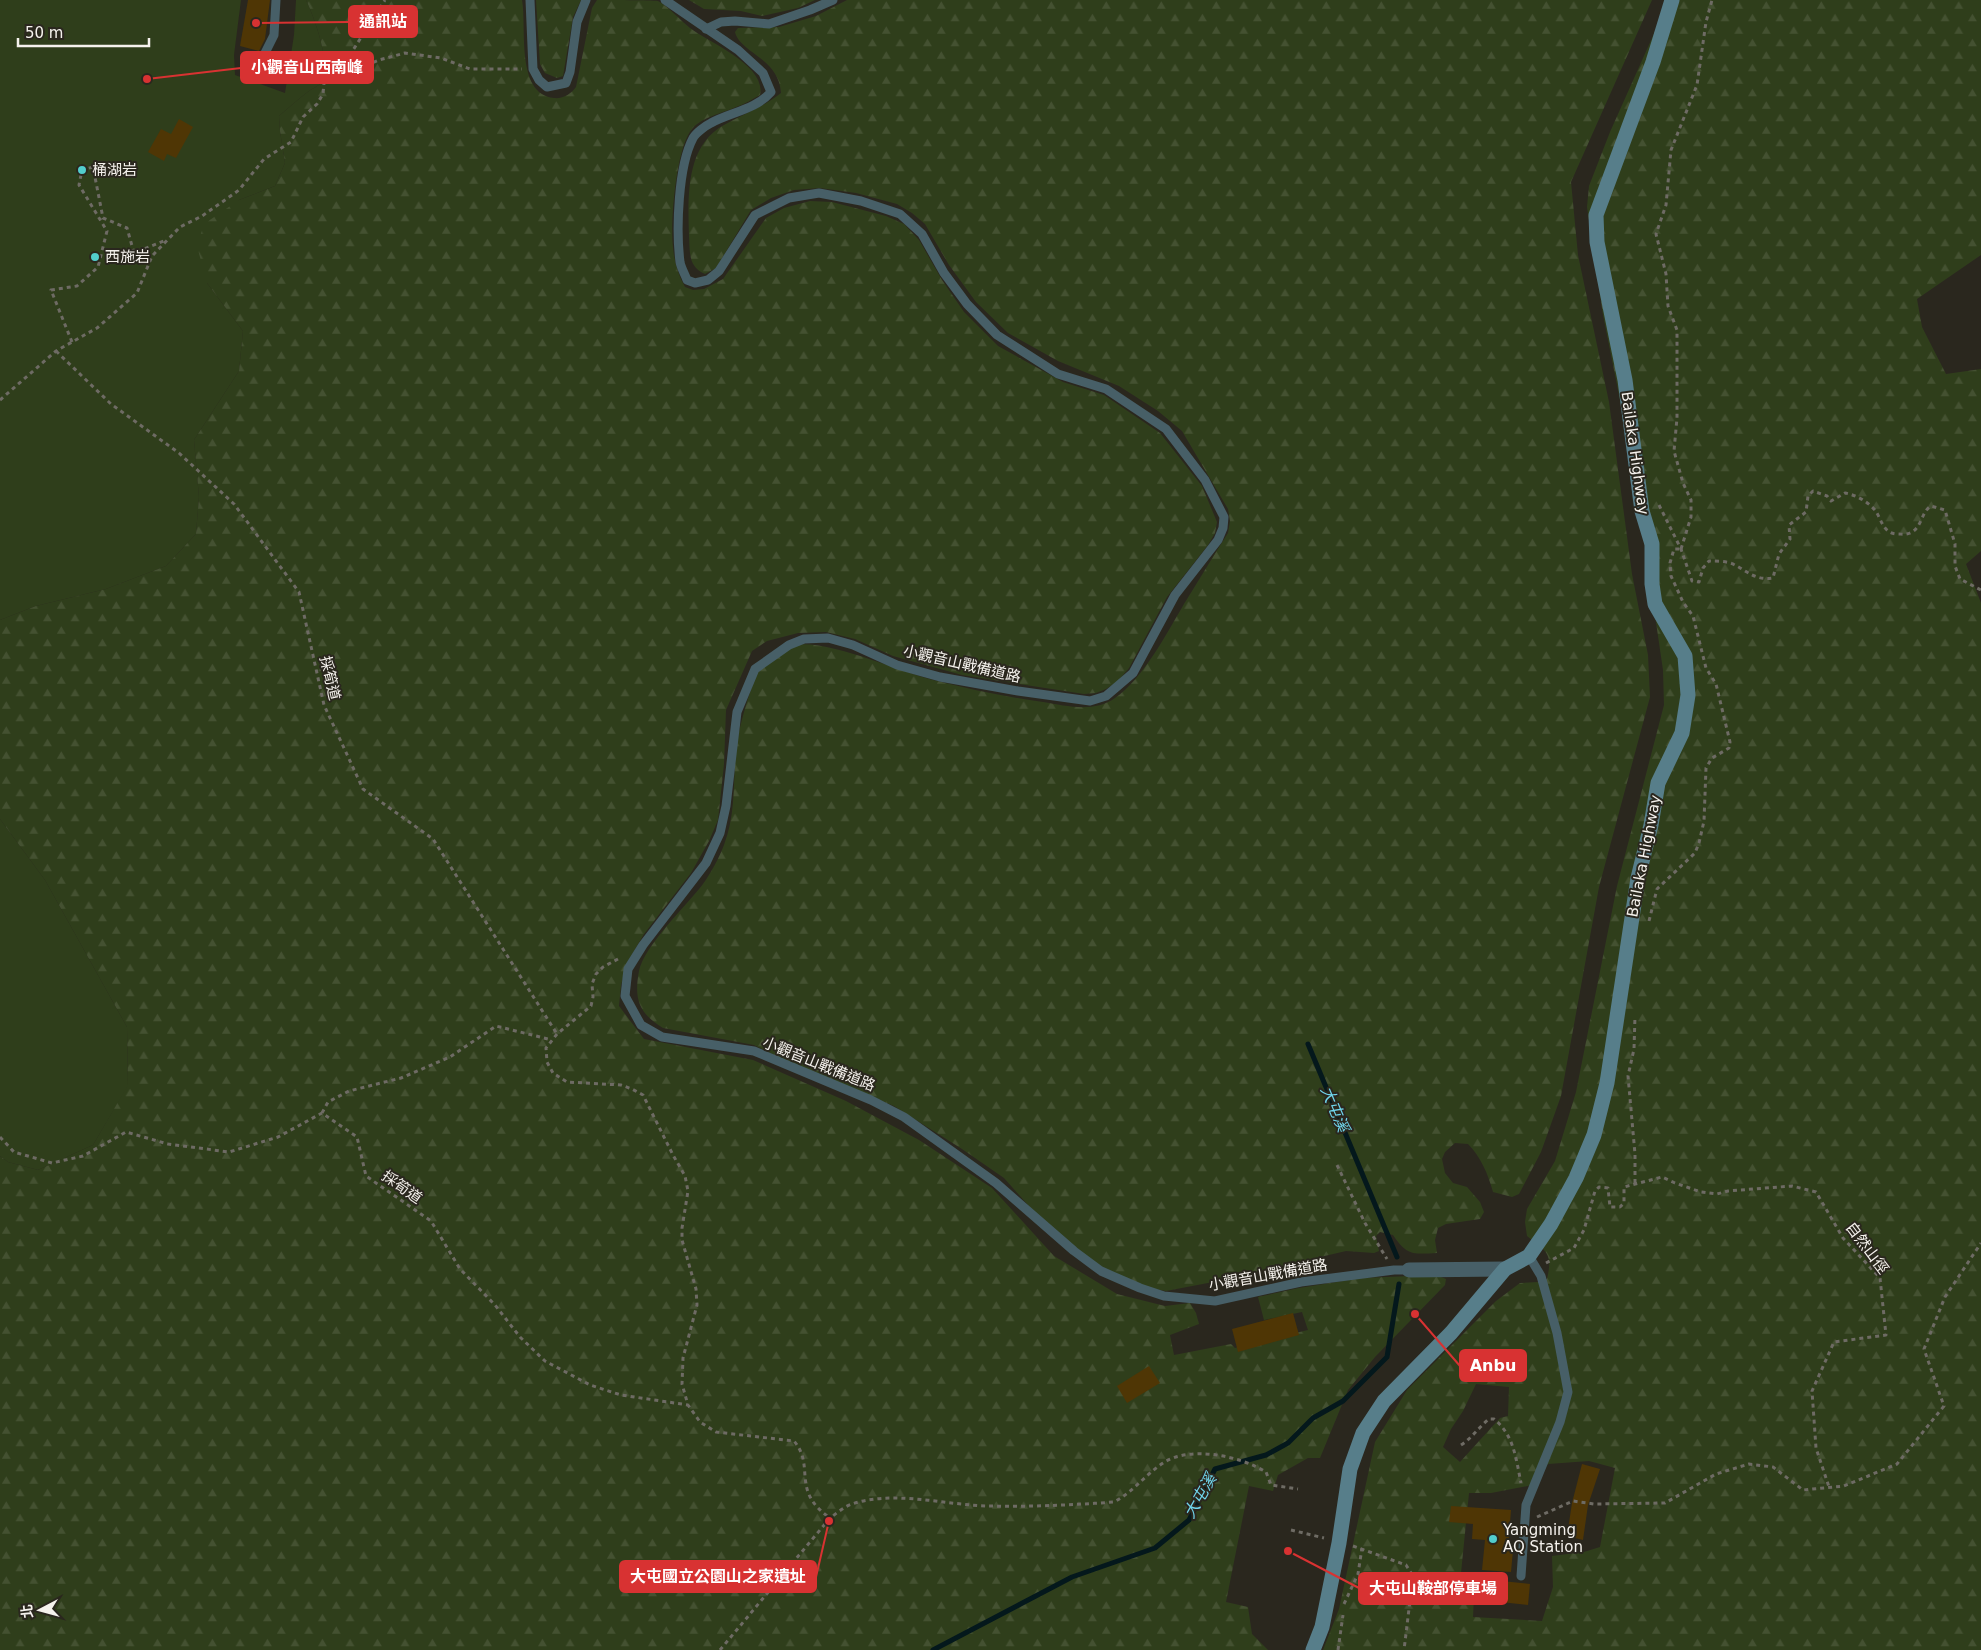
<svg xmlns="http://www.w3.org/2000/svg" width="1981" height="1650" font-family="'DejaVu Sans','Noto Sans TC',sans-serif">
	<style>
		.grass { fill: #2f3e1b }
		.forest { fill: url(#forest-firs); fill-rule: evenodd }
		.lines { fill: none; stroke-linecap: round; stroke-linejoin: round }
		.stream { stroke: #04181c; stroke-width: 5 }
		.building { fill: #4f3605 }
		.path { stroke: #6e6b64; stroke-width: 3; stroke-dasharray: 4 4; stroke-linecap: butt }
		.service { stroke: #475f67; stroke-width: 9 }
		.minor { stroke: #475f67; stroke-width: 15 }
		.secondary { stroke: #577e8a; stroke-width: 15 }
		.poi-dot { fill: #52cdcc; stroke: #2a271e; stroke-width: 2 }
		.labels { text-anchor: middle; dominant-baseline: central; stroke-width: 4; stroke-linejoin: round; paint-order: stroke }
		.poi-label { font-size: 15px; fill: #f5f2ed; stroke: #2a271e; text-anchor: start }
		.street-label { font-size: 15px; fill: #f5f2ed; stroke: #2a271e }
		.water-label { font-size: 16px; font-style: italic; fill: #70d5ec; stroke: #2a271e }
		.leader { fill: none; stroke: #d83232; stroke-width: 2 }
		.callout-dot { fill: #d83232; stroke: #2a271e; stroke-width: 2 }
		.callout { fill: #d83232; stroke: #d83232; stroke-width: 2 }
		.callout-label { font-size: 16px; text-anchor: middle; font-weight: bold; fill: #fff }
	</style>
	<defs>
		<pattern id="forest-firs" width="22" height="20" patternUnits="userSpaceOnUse" patternTransform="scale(1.25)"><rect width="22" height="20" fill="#2f3e1b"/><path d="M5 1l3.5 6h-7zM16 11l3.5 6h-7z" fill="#445131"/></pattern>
	</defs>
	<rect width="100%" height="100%" fill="#2a271e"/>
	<!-- grass -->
	<g class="grass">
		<path d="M0,0H241L234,55L235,75L285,93L294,35L296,0H306C314,16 332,66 322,82C319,86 313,88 309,91C298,99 289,108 279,116L280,131L285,163L275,186L239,200L207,283L243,331L239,371L194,440L199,497L196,534L166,566L106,589L36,606L0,620Z"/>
		<path d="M0,819L45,880L127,1027L128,1086L93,1145L38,1170L8,1162L0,1156Z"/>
	</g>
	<!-- forest -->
	<g class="forest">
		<path d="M306,0H522C527,27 515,94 554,98C563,99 571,94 576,87L592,8L597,0C608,0 651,0 658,1C670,8 680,20 690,28C710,43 767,66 760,95C752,99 745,104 736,107C723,113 702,117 692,129C676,147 670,223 673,247C674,261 678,275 685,287L693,290L704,289L723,279L766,218L784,208L810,201L832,202L886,216L904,224L919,240L942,280L964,312L998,346L1063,382L1104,395L1160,433L1202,486L1217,522L1215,533L1208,545L1167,597L1129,668L1118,681L1106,689L1096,693L1084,694L962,675L893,656L855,639L826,632L798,633L767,641L752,651L726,710L724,764L718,820L709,841L691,873L644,934L628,961L621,985L619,1006L644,1039L753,1060L846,1101L919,1140L992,1188L1054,1256L1117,1294L1165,1306L1190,1303L1196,1313L1199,1324L1170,1335L1174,1355L1231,1344L1235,1348L1308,1330L1302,1312L1264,1320L1258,1297L1299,1288L1362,1278L1436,1275L1446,1279L1445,1285L1375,1357L1348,1390L1320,1458H1308L1278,1475L1273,1491L1249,1486L1226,1602L1248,1607L1252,1634L1268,1650H0V1156L8,1162L38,1170L93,1145L128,1085L127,1027L45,880L0,819V620L36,606L106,589L166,566L196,534L199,497L194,440L239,371L243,331L207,283L197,246L204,224L239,200L275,186L285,163L280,131L279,116C289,108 298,99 309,91C313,88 319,86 322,82C332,66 314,16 306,0Z"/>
		<path d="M536,0H581L573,17L563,76L557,78L545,73L540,64Z"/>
		<path d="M689,0H815L798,8L762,16L741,11L704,9Z"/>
		<path d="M847,0H1652L1571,182L1578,255L1609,402L1632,574L1648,655L1650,697L1599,887L1561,1096L1541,1152L1519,1194L1512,1197L1493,1192C1488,1174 1481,1157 1468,1144L1455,1143L1445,1152L1442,1159L1445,1173L1453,1183L1467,1187L1480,1202L1484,1212L1480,1219L1446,1224L1438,1228L1435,1240L1437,1253C1413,1254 1407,1256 1393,1235L1380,1232L1376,1236L1379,1251L1374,1253L1346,1251L1213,1282L1166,1291L1133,1285L1061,1242L1004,1178L962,1149L894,1106L794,1065L754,1045L663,1028C638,1013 634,998 639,971C644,946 687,905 703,884C711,873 719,858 724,845C736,814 733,782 736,749C738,731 751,683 760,669C765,661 779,653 787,648C812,632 902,673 933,680C969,689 1006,697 1043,702C1067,706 1094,713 1115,698C1143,679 1167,633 1184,604C1199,580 1213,556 1228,533L1230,521L1228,509L1182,431L1158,411L1119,386L1058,361L1008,333L976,302L949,265L925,224L912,213L897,204L856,193L820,188L794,190L771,198L751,210L716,268L705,274C688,267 690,252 689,236C688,198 685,146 724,125C744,114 763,107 781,93C779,58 740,53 735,32L738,28L779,27L816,16Z"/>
		<path d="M1669,0H1981V255L1917,299L1922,327L1946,374L1981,369V551L1966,564L1981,603V1650H1323L1339,1609L1375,1442L1407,1390L1496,1301L1520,1283L1538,1282L1547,1279C1553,1253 1547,1252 1527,1236L1525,1222L1527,1209L1555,1161L1576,1092L1617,886L1664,705L1663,670L1633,465L1603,315L1587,207L1589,186L1610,132ZM1476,1384L1509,1387L1508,1416L1500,1418L1460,1462L1443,1447L1451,1429L1463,1411ZM1589,1461L1615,1468L1600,1547L1584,1552L1552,1556L1553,1587L1542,1621L1473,1617L1474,1595L1459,1593L1469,1493H1491L1533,1485L1548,1464Z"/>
	</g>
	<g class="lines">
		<!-- stream -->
		<g class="stream">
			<path d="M1308,1044L1397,1257"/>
			<path d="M933,1650L1072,1577L1155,1548L1189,1520L1215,1469L1266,1455L1288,1443L1313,1418L1343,1401L1387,1357L1399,1284"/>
		</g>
	</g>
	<!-- building -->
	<g class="building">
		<path d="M248,0H270L265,39L259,51L240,46Z"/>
		<path d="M179,119L193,127L176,158L167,154L164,161L148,152L161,129L171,134Z"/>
		<path d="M1293,1313L1299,1335L1238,1352L1232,1329Z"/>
		<path d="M1149,1366L1160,1383L1127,1403L1117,1386Z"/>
		<path d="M1582,1464L1600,1469L1588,1505L1583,1540L1567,1536L1572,1503Z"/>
		<path d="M1451,1506L1511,1510L1508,1549L1513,1550L1511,1572L1482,1570L1485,1540L1472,1539L1473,1524L1449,1522Z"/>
		<path d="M1502,1581L1530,1584L1528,1605L1500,1602Z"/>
	</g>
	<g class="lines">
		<!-- path -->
		<g class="path">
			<path d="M329,81L379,60L405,53L441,58L470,69H522"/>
			<path d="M72,342L51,290L77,286L98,267L107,231L79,185L82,170L93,167L103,218L127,228L134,253L166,240"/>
			<path d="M56,351L111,404L179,453L234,504L299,592L324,705L363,789L433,839L557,1034"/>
			<path d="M0,400L56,351L97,328L137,293L152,256L180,227L202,216L225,200L239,190L264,159L291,142L303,117L317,104L323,94L324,83L339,72L385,0"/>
			<path d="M1659,505L1681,549L1692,581L1699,582L1703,568L1709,561C1716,561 1726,561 1733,564C1747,571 1756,581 1773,578L1779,554L1790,539L1789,525L1806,512L1808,496L1813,491L1827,496L1831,501L1845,493C1856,495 1867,501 1875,510C1882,520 1883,534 1898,534C1902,534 1906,535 1910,533C1922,528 1921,512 1931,506L1945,510L1955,544V566L1960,579L1981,590"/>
			<path d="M1681,549L1691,517V500L1683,483L1674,451L1677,418V330L1668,306L1666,274L1656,234L1666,205L1671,150L1697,85L1706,22L1712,0"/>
			<path d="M1649,921L1657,889L1695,853L1699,843L1704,821L1706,768L1712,758L1729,748L1730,742L1716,684L1706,668L1693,616L1683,602L1671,576L1670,563L1674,549H1681"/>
			<path d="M618,959L603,967L596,974L592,984L593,997L591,1006L557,1034L546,1048L547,1062L553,1073L567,1082L621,1085L632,1089L643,1095L673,1155L685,1176L688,1191L682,1228V1240L696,1289L697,1305L683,1358L682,1384L688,1405L700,1422L716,1432L794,1441C816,1467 790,1490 830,1518"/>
			<path d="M322,1113L328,1102L349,1091L401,1078L450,1057L496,1026L548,1039L551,1042"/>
			<path d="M0,1137L14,1152L52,1163L83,1156L126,1132L168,1144L229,1152L278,1137L322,1113L357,1137L366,1176L431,1221L460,1269L495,1305L520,1337L545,1361L590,1385L621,1395L688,1405"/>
			<path d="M1337,1165L1365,1223L1387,1259"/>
			<path d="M1635,1183V1154L1628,1076L1634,1049L1635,1016"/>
			<path d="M1546,1263L1574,1248L1584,1230L1595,1191L1599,1187L1608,1188L1610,1207H1620L1624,1203V1187L1662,1177L1675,1183L1701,1192L1717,1194L1728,1191L1792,1186L1816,1192L1843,1238L1880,1278L1886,1335L1834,1342L1812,1391L1816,1448L1829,1487"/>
			<path d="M1461,1445C1472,1438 1479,1427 1489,1419H1494C1514,1435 1516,1459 1521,1483"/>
			<path d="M1537,1517L1573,1501L1594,1504L1665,1503L1716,1474L1749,1464L1773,1467L1803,1490L1844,1486L1897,1464L1944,1406L1924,1349L1945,1297L1981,1243"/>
			<path d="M1291,1530L1324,1538"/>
			<path d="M1353,1546L1406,1565L1413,1576L1404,1650"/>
			<path d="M1344,1604L1358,1574L1362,1548"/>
			<path d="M720,1650L830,1518C837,1513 845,1506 852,1504C894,1490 945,1505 988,1506C1030,1507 1072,1505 1114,1502C1133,1492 1145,1475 1163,1463C1190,1445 1240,1456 1266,1472L1271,1485L1298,1489"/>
			<path d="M1338,1650L1343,1615"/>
		</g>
		<!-- service -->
		<g class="service">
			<path d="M530,0L533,69L539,80L547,87L566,83L570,72L577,22L586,0"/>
			<path d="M665,0L738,50L763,73L771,92C755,110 731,112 711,123C705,126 696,133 693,138C678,166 676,230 680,262C681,268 685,274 687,280L695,283L708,280L719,271L755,215L789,198L819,193L861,201L900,214L922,234L944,273L967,304L997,335L1058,374L1106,389L1166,429L1205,480L1224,517L1223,528L1218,540L1175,595L1133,673L1106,696L1090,701L1018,691L940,677L897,665L853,645L828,638L804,639L789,645L755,669L737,712L726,806L720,833L706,863L643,945L628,969L625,996L641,1025L662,1037L754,1051L871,1100L904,1117L996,1183L1074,1251L1101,1271L1140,1288L1164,1296L1215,1301L1301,1282L1394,1270H1409"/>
			<path d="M706,29L721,22L735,21L769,24L810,10L833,0"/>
			<path d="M264,55L274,35L276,0"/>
			<path d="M1521,1576L1526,1505L1560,1422L1568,1392L1557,1333L1541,1276L1529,1256"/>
		</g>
		<!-- minor -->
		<path class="minor" d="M1409,1270L1505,1269"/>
		<!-- secondary -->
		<path class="secondary" d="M1313,1650L1322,1627L1339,1543L1350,1469L1363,1433L1384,1401L1451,1333L1505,1269L1529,1256L1551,1224L1576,1178L1594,1135L1607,1083L1638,878L1651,825L1658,783L1682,733L1688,695L1685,656L1655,604L1652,584V544L1642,511L1625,380L1597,242L1596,215L1653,62L1672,0"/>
	</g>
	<!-- markers -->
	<g class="poi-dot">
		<circle cx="82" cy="170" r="5"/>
		<circle cx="95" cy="257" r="5"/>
		<circle cx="1493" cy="1539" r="5"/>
	</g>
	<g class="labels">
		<!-- poi labels -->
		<g class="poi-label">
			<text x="92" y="170">桶湖岩</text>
			<text x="105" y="257">西施岩</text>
			<text x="1503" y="1530">Yangming<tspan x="1503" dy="17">AQ Station</tspan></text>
		</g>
		<!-- street labels -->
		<g class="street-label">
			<text transform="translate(1635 453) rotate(82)">Bailaka Highway</text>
			<text transform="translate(962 664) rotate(13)">小觀音山戰備道路</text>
			<text transform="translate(330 678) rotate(77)">採筍道</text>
			<text transform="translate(1644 856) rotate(-79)">Bailaka Highway</text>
			<text transform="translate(819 1064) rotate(22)">小觀音山戰備道路</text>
			<text transform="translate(402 1187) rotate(35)">採筍道</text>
			<text transform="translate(1867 1248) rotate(53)">自然山徑</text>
			<text transform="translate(1268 1275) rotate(-10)">小觀音山戰備道路</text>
		</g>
		<!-- water labels -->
		<g class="water-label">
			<text transform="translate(1335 1109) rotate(67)">大屯溪</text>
			<text transform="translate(1200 1496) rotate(-60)">大屯溪</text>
		</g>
	</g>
	<!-- callouts -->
	<path class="leader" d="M256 23L349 22M147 79L241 68M1415 1314L1460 1366M829 1521L816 1577M1288 1551L1359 1588"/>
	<g class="callout-dot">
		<circle cx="256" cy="23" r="5"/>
		<circle cx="147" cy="79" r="5"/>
		<circle cx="1415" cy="1314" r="5"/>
		<circle cx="829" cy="1521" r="5"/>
		<circle cx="1288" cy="1551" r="5"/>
	</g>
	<g class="callout">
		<rect x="349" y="6" width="68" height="31" rx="5"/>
		<rect x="241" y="52" width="132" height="31" rx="5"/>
		<rect x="1460" y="1350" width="66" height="31" rx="5"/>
		<rect x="620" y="1561" width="196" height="31" rx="5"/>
		<rect x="1359" y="1573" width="148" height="31" rx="5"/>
	</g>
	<g class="callout-label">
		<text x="383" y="27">通訊站</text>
		<text x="307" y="73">小觀音山西南峰</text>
		<text x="1493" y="1371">Anbu</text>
		<text x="718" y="1582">大屯國立公園山之家遺址</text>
		<text x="1433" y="1594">大屯山鞍部停車場</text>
	</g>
	<!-- north arrow -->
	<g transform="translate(40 1610) rotate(264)" stroke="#2a271e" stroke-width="4" paint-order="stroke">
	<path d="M0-4L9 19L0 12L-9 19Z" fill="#f5f2ed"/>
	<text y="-8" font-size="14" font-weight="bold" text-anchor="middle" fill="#f5f2ed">北</text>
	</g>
	<!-- scale -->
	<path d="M18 38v8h131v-8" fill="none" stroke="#f5f2ed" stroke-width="2.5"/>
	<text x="25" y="38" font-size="15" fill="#f5f2ed" stroke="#2a271e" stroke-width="4" paint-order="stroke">50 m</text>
</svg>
